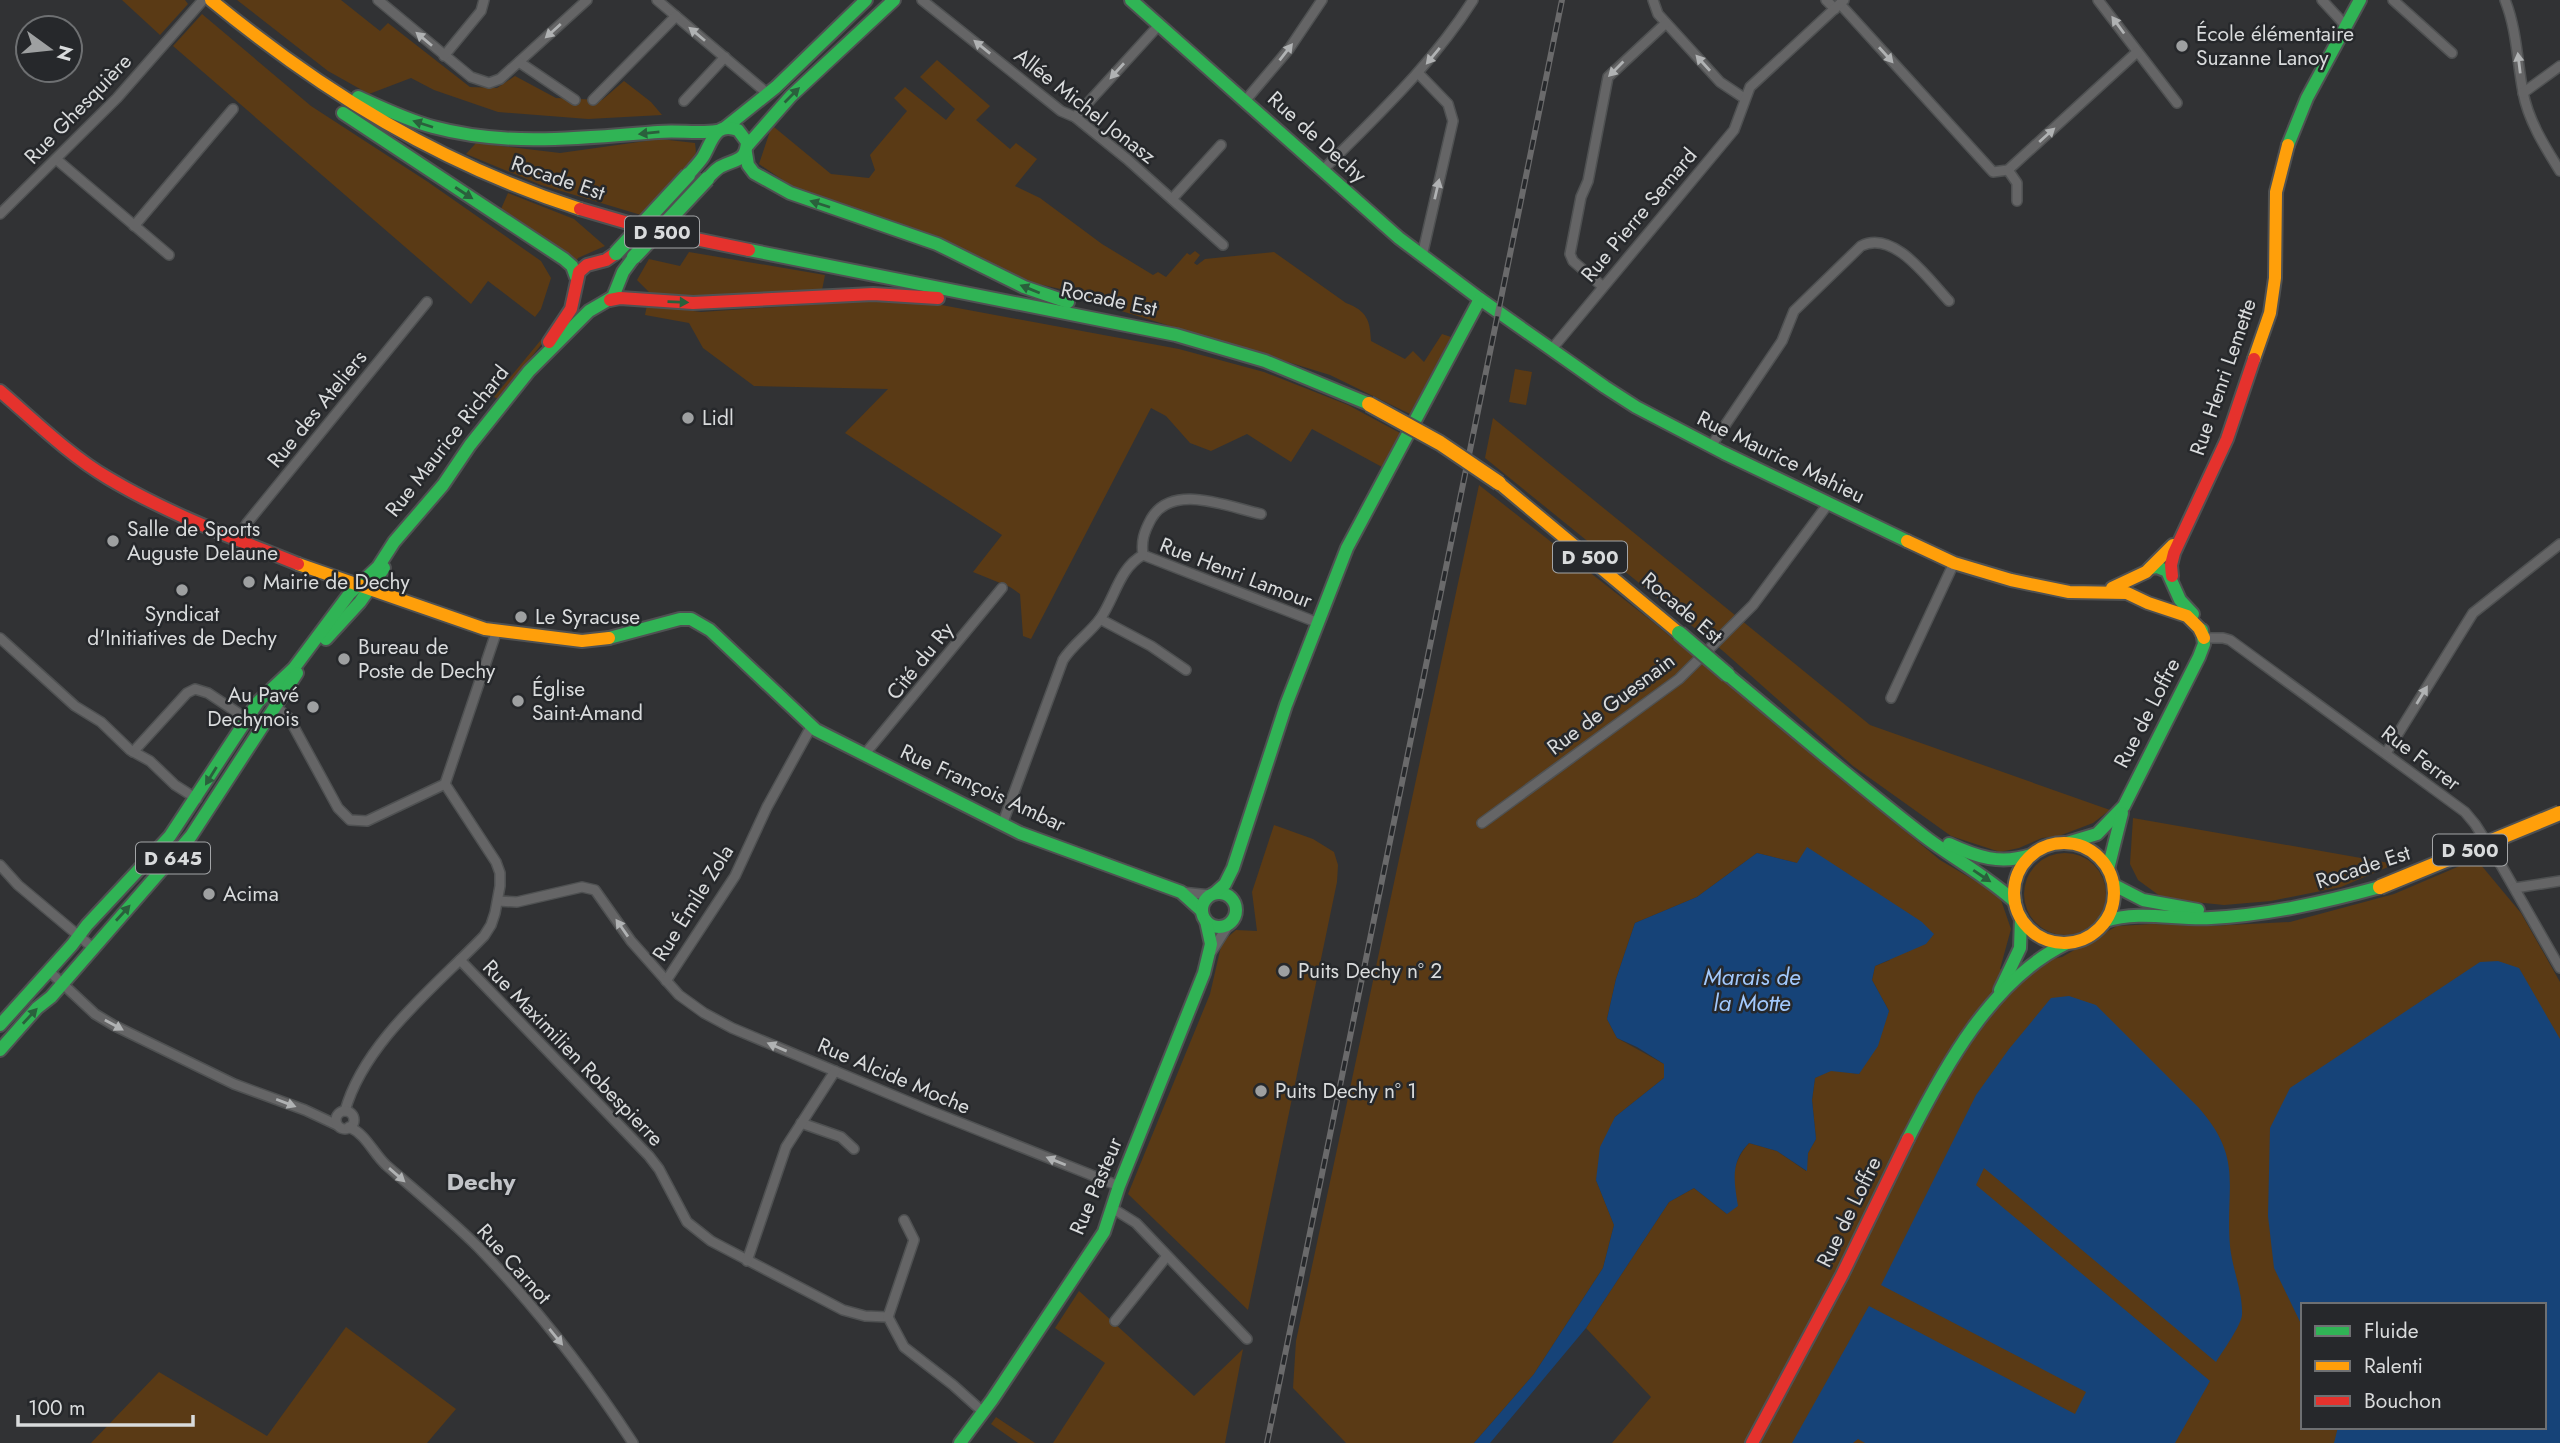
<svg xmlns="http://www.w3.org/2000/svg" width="2560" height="1443" font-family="Jost,sans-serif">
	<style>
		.green { fill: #5a3a15; fill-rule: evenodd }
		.water { fill: #164378 }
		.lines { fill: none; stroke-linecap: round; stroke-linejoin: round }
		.street-casing { stroke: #4f5152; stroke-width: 12 }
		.fast-casing { stroke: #4f5152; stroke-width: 16 }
		.slow-casing { stroke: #4f5152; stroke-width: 16 }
		.jam-casing { stroke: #4f5152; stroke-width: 16 }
		.street { stroke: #656566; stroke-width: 9 }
		.fast { stroke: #30b455; stroke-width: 12 }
		.slow { stroke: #ff9f0a; stroke-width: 12 }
		.jam { stroke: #e5322d; stroke-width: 12 }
		.rail-casing { stroke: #6a6a6b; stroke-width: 6 }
		.rail { stroke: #26282b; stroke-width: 3.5; stroke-dasharray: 10; stroke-linecap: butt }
		.fast-bridge-casing { stroke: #4f5152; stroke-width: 18; stroke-linecap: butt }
		.slow-bridge-casing { stroke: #4f5152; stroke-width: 18; stroke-linecap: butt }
		.fast-bridge { stroke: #30b455; stroke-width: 14 }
		.slow-bridge { stroke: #ff9f0a; stroke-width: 14 }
		.oneway { fill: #b0b2b3 }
		.oneway2 { fill: #2a603c }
		.poi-dot { fill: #9ea0a1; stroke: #26282b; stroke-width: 2.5 }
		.labels { text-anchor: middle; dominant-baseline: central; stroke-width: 5; stroke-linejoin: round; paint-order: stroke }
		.shield { fill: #26282b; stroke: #a3a5a7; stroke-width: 2 }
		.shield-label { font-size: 19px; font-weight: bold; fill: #d9dbdc }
		.poi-label { font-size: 21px; fill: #d9dbdc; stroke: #26282b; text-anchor: start }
		.street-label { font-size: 21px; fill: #d9dbdc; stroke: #26282b }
		.water-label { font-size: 23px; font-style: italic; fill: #a2c9fd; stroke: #26282b }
		.quarter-label { font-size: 24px; font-weight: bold; fill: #c2c4c8; stroke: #26282b }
	</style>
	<rect width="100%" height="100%" fill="#313234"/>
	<!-- green -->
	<g class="green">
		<path d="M122,0H185L188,4L160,35Z"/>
		<path d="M237,0H341L380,31L388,23L470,87L497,88L515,76L556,98L602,100L624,81L651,102L662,115L588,119L498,112L434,90L411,78L369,94L328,71Z"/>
		<path d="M202,14L311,106L428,182L541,261L551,278L541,309L535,317L488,281L471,304L173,46Z"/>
		<path d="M937,60L990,106L976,120L1010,149L1016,143L1037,159L1015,186L1040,198L1102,244L1153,275L1158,272L1166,277L1187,253L1190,255L1195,251L1200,255L1194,263L1197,265L1205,259L1274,252L1346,303C1367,311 1370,320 1371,341L1405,359L1413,351L1424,362L1442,334L1451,337L1410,414L1330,375L1118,310L1074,292L1029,282L793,187L759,164L770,131L774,127L831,174L869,178L875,170L870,155L907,111L894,98L905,87L946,120L955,109L920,77Z"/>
		<path d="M660,139L695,143L696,152L694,159L641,215L541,185L466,154L476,143L560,153Z"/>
		<path d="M508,193L574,219L605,246L578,258L576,262L501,209Z"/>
		<path d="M689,252L825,275L822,290L702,298L650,293L637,280L649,259L680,266Z"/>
		<path d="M882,300L936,304L1179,349L1264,372L1348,405L1400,433L1382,467L1312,429L1291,462L1247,434L1211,451L1190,443L1166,416L1151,408L1031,639L1023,636L1020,594L1010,587L973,572L1002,535L845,433L888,389L754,386L703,348L689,323L645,315L647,305L701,312Z"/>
		<path d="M554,324L556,326L498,399L494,397Z"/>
		<path d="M1515,369L1532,372L1526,405L1509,402Z"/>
		<path d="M1493,418L1870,725L2110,810L2093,823L2059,836L2042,838L2019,848L2000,852L1951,836L1853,766L1723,651L1485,458Z"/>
		<path d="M1479,485L1654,623L1940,860L1989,889L2001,900L2011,929L2000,969L2062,957L2117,926L2152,924L2210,926L2290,922L2394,894L2476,859L2521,913L2560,982V1443H1612L1651,1397L1586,1328L1669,1202L1694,1188L1727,1214C1731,1189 1731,1162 1749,1143L1777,1151L1806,1171L1808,1153L1816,1139L1812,1100L1815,1078L1831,1070L1859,1074L1889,1011L1872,980L1875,966L1890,960L1797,863L1757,853L1697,897L1635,923L1616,979L1607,1019L1617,1038L1664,1064V1078L1615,1117L1596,1180L1614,1225L1603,1268L1534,1374L1474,1443H1346L1293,1388L1296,1341ZM2303,1305H2544V1427H2303Z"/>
		<path d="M2133,818L2395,864L2341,887L2271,901L2224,905L2164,899L2138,880L2130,864Z"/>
		<path d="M1274,825L1313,839L1334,852L1338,865L1337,882L1248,1310L1128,1194L1210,994L1222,942L1236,930L1257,931L1252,892Z"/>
		<circle cx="2065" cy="894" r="41"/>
		<path d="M1079,1291L1194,1396L1243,1349L1225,1443H1053L1105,1363L1055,1328Z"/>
		<path d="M346,1327L456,1409L427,1443H91L159,1372L267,1436Z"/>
		<path d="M996,1417L1035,1443H1018L991,1424Z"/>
	</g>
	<!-- water -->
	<g class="water">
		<path d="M1807,847L1922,922L1934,934L1926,944L1875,966L1872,980L1889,1011L1878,1046L1859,1074L1831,1071L1815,1078L1812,1100L1816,1139L1808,1153L1807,1171L1777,1151L1749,1143C1730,1162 1734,1181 1738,1206L1727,1214L1694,1188L1669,1202L1586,1328L1490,1443H1474L1534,1374L1603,1268L1614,1225L1596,1180L1600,1147L1615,1117L1664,1078V1064L1637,1047L1617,1038L1607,1019L1616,979L1635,923L1697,897L1757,853L1797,863Z"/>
		<path d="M2498,961L2519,968L2560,1039V1443H2334L2338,1427H2544V1305H2303V1328L2274,1268L2268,1216L2270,1128L2290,1088L2480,962Z"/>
		<path d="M2069,996L2096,1005L2199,1108C2244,1160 2225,1185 2230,1246C2232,1268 2243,1292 2242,1315C2241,1326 2222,1352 2216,1362L1984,1168L1976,1185L2210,1381L2175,1443H1865L1858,1439L1853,1443H1792L1869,1306L2075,1414L2086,1392L1881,1285L1976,1095L2009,1049L2051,998Z"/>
	</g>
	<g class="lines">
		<defs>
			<g id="street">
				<path d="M378,0L471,77L489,83L500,79L587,0"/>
				<path d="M657,0L768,94"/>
				<path d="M922,0L1061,111L1075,117L1127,159L1223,245"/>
				<path d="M1653,0L1658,14L1720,82L1744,98"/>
				<path d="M1826,0L1835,9"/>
				<path d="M2098,0L2177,103"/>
				<path d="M2322,0L2345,25"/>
				<path d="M2393,0L2452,53"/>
				<path d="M2505,0C2517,30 2517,61 2523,92C2528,120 2545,147 2560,171"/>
				<path d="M1840,4L1993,172L2008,170L2137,52"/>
				<path d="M444,56L481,11L484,0"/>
				<path d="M519,62L575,100"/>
				<path d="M1418,73L1448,104L1453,121L1422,256"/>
				<path d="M2523,93L2560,66"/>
				<path d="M593,100L676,16"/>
				<path d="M684,101L725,57"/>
				<path d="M1245,101L1289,49L1322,0"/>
				<path d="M1075,117L1159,25"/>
				<path d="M56,159L169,255"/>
				<path d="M2008,170L2017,183V201"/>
				<path d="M1322,171C1375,117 1432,65 1473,0"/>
				<path d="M1172,199L1221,145"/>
				<path d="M0,214L117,98L203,0"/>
				<path d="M134,226L233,109"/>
				<path d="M1602,286L1573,261L1570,254L1581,197L1588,181L1608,77L1666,23"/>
				<path d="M1551,350L1734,130L1750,87L1844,0"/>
				<path d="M1711,446L1782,341L1794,311L1861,246C1894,229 1929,280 1949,301"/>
				<path d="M237,540L247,523L427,302"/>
				<path d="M1143,555L1316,622"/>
				<path d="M1100,619L1151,646L1186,670"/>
				<path d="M0,638L75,706L101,722L130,750L150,761L175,785L197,799"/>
				<path d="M2204,638H2223L2230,640L2465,812L2475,824L2501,865L2560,968"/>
				<path d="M1891,698L1954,563"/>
				<path d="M275,706L289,718L338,808L350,820L367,821L445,784"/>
				<path d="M133,752L187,693L195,689L208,693L247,719"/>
				<path d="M2386,753L2473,613L2560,544"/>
				<path d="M864,755L1002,588"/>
				<path d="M1482,823L1679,679L1753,605L1828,504"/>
				<path d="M1002,825L1063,660C1073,644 1089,634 1100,619C1115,598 1119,568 1143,555C1141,541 1144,532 1151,519C1172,482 1228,507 1261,514"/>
				<path d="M0,865L18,885L92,947"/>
				<path d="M2515,888L2560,881"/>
				<path d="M1181,892L1210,895"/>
				<path d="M498,901L517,902L582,887L595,890L631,941L679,995L704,1013L732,1028L928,1110L1119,1186"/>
				<path d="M1212,951L1229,924"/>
				<path d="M460,960L649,1156L659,1169L687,1222L711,1241L843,1310L865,1316L888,1317L904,1347L953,1385L983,1412"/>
				<path d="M49,971L95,1014L115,1026L234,1084L305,1110L337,1125"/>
				<path d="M666,981L735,876L767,807L811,727"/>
				<path d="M345,1111C364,1042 436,986 484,936L491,925L495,913L500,886V873L496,862L445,784L497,630"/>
				<circle cx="345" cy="1120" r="9"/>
				<path d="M801,1123L841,1137L854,1149"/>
				<path d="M349,1127C366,1134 373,1153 386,1165C417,1192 449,1218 478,1247C536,1307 588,1374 633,1443"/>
				<path d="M1112,1208L1136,1223L1247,1339"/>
				<path d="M747,1261L786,1147L835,1071"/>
				<path d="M888,1317L914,1240L904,1220"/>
				<path d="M1115,1321L1167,1256"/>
			</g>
			<g id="fast">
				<path d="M1131,0L1399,238L1480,299L1605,387L1636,407L1724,453L1907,541"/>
				<path d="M358,97C382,108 407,120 433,127C507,147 582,138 658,132C678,130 697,134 717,131"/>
				<path d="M343,113L564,259L572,266L576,277"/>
				<path d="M726,127L776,87L866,0"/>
				<path d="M2288,145L2307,98L2360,0"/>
				<path d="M747,146L791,96L894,0"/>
				<path d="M746,153L748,165L754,173L790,193L937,244L1024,287L1068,302"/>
				<path d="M688,175C693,169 699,163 703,157C712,142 715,121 738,130L747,142C746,162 735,159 720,167C715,170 711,175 707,179"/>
				<path d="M749,250L1176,335L1265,361L1369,404"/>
				<path d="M2150,568L2157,567L2167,571L2180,600L2193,614"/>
				<path d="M609,638L680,619H691L710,630L816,730L1020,833L1181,892L1202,911"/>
				<path d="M326,639L360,602L384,568"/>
				<path d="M1728,675C1793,729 1857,784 1924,836C1954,859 1987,876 2015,902"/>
				<path d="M2067,843L2097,834L2124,806L2199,657L2204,644L2202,630"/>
				<path d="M1949,844C1977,857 2000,865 2031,855"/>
				<path d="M2108,869L2122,813"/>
				<path d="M2114,885L2143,900L2198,910"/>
				<circle cx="1219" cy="910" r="17"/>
				<path d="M1215,893L1225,884L1233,868L1286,705L1347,548L1480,299"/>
				<path d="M2105,921C2140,910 2175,920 2211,918C2269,915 2325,902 2380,887"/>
				<path d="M2000,990L2020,948L2021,918"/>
				<path d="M0,1025L72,945L87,925L170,836L258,702L294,668L350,593L378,567L394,542L443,485L470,445L529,371L589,311L613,297L623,272L634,257"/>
				<path d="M0,1050L37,1008L51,997L191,836L297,673"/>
				<path d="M1908,1139C1944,1068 1992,979 2067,943"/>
				<path d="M960,1443L992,1400L1104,1232L1119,1186L1204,973L1211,944L1206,921"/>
			</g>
			<g id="slow">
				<path d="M211,0C324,93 440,164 580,209"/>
				<path d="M2254,359L2270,313L2275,278L2276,192L2288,145"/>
				<path d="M1499,483L1679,633"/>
				<path d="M1907,541L1954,563L2011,580L2069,592L2127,593L2148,603L2187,616L2199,628L2204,638"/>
				<path d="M298,564L485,629L582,641L609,638"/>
				<path d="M2112,588L2146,572L2173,545"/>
				<circle cx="2064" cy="893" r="50"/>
			</g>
			<g id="jam">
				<path d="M580,209L652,230L749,250"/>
				<path d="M610,300L620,298L693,303L873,294L938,298"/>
				<path d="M549,342L571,309L579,272L587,265L606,260L616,253"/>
				<path d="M0,391C35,421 69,455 108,478C168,514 234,538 298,564"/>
				<path d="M2172,576L2171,565L2174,553L2227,439L2254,359"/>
				<path d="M1752,1443L1842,1275L1908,1139"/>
			</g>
		</defs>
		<!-- street casing -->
		<use href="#street" class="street-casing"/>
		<!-- fast casing -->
		<use href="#fast" class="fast-casing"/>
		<!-- slow casing -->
		<use href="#slow" class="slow-casing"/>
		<!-- jam casing -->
		<use href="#jam" class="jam-casing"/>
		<!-- street -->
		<use href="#street" class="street"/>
		<!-- fast -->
		<use href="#fast" class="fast"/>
		<!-- slow -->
		<use href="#slow" class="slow"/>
		<!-- jam -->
		<use href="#jam" class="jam"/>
		<defs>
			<path id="rail" d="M1267,1443L1562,0"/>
		</defs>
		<!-- rail casing -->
		<use href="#rail" class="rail-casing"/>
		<!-- rail -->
		<use href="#rail" class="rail"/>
		<defs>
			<g id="fast-bridge">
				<path d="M616,253L688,175"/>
				<path d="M634,257L707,179"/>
				<path d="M1679,633L1728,675"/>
			</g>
			<g id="slow-bridge">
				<path d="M1369,404L1440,443L1499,483"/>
				<path d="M2380,887L2560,813"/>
			</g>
		</defs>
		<!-- fast-bridge casing -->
		<use href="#fast-bridge" class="fast-bridge-casing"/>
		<!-- slow-bridge casing -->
		<use href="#slow-bridge" class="slow-bridge-casing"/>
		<!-- fast-bridge -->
		<use href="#fast-bridge" class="fast-bridge"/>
		<!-- slow-bridge -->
		<use href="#slow-bridge" class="slow-bridge"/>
	</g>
	<!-- one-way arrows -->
	<defs><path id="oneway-solid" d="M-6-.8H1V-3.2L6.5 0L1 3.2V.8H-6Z" transform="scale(1.75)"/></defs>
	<g class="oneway">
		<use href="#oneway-solid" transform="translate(2118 25) rotate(-126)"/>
		<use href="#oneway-solid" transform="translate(553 31) rotate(138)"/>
		<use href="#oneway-solid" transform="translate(697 34) rotate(-140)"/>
		<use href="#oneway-solid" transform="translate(424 39) rotate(-140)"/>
		<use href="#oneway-solid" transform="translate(982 47) rotate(-141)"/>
		<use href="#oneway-solid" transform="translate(1286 52) rotate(-52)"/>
		<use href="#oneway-solid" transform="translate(1886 55) rotate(48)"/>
		<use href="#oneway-solid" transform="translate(1433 56) rotate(130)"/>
		<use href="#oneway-solid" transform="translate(1703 63) rotate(-132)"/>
		<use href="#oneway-solid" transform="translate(2519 63) rotate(-97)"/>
		<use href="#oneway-solid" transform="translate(1616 69) rotate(135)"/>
		<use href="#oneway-solid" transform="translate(1117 71) rotate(132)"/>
		<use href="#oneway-solid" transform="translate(2047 135) rotate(-42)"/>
		<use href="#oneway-solid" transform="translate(1437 189) rotate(-77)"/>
		<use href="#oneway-solid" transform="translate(2422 695) rotate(-59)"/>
		<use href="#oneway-solid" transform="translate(622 928) rotate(-125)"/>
		<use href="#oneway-solid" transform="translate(114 1025) rotate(29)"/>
		<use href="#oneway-solid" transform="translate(777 1047) rotate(-157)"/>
		<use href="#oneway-solid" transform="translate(286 1103) rotate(21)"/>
		<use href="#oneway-solid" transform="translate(1056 1161) rotate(-158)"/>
		<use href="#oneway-solid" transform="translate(397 1175) rotate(41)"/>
		<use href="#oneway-solid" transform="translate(556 1337) rotate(51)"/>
	</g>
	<g class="oneway2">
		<use href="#oneway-solid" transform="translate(792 95) rotate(-45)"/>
		<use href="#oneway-solid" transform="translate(423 124) rotate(-162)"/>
		<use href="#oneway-solid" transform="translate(649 133) rotate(174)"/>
		<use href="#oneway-solid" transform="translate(464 193) rotate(33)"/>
		<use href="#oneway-solid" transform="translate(820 204) rotate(-162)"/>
		<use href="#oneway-solid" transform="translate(1030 289) rotate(-158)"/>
		<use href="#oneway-solid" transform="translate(678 302) rotate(2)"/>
		<use href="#oneway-solid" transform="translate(211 776) rotate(122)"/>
		<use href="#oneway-solid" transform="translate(1982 876) rotate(34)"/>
		<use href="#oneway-solid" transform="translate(123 913) rotate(-48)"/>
		<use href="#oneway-solid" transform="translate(30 1016) rotate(-47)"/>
	</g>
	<!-- markers -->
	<g class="poi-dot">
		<circle cx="2182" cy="46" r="7"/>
		<circle cx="688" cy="418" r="7"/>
		<circle cx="113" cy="541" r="7"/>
		<circle cx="249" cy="582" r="7"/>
		<circle cx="182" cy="590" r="7"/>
		<circle cx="521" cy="617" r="7"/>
		<circle cx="344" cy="659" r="7"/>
		<circle cx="518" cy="701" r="7"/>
		<circle cx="313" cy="707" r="7"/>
		<circle cx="209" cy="894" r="7"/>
		<circle cx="1284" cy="971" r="7"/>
		<circle cx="1261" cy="1091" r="7"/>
	</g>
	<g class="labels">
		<!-- shield labels -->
		<g class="shield">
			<rect x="625" y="216.5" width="74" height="31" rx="5"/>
			<rect x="1553" y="541.5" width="74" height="31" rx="5"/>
			<rect x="2433" y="834.5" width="74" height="31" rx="5"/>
			<rect x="136" y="842.5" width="74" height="31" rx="5"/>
		</g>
		<g class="shield-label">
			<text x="662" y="232">D 500</text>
			<text x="1590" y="557">D 500</text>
			<text x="2470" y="850">D 500</text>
			<text x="173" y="858">D 645</text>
		</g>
		<!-- poi labels -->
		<g class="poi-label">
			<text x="2196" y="34">École élémentaire<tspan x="2196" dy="24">Suzanne Lanoy</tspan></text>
			<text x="702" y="418">Lidl</text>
			<text x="127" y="529">Salle de Sports<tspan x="127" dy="24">Auguste Delaune</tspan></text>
			<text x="263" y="582">Mairie de Dechy</text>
			<text x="182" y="614" text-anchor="middle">Syndicat<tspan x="182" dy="24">d'Initiatives de Dechy</tspan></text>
			<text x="535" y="617">Le Syracuse</text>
			<text x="358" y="647">Bureau de<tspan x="358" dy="24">Poste de Dechy</tspan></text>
			<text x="532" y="689">Église<tspan x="532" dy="24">Saint-Amand</tspan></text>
			<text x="299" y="695" text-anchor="end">Au Pavé<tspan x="299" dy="24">Dechynois</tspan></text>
			<text x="223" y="894">Acima</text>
			<text x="1298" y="971">Puits Dechy n° 2</text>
			<text x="1275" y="1091">Puits Dechy n° 1</text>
		</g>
		<!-- street labels -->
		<g class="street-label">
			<text transform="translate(1085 106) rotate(38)">Allée Michel Jonasz</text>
			<text transform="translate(78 109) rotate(-46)">Rue Ghesquière</text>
			<text transform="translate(1317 137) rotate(42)">Rue de Dechy</text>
			<text transform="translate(558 178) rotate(19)">Rocade Est</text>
			<text transform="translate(1639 215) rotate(-50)">Rue Pierre Semard</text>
			<text transform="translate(1109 299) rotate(12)">Rocade Est</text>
			<text transform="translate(2223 377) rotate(-71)">Rue Henri Lemette</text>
			<text transform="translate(317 409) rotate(-51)">Rue des Ateliers</text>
			<text transform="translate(447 441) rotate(-52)">Rue Maurice Richard</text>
			<text transform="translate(1781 457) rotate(26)">Rue Maurice Mahieu</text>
			<text transform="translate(1236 573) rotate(21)">Rue Henri Lamour</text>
			<text transform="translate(1682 608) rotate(40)">Rocade Est</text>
			<text transform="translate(920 661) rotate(-51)">Cité du Ry</text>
			<text transform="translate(1611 704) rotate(-37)">Rue de Guesnain</text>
			<text transform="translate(2147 713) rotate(-63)">Rue de Loffre</text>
			<text transform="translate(2421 758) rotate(37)">Rue Ferrer</text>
			<text transform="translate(983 788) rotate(25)">Rue François Ambar</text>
			<text transform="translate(2363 867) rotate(-18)">Rocade Est</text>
			<text transform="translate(693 903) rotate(-58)">Rue Émile Zola</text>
			<text transform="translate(573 1053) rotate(46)">Rue Maximilien Robespierre</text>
			<text transform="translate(894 1076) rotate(23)">Rue Alcide Moche</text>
			<text transform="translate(1096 1186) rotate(-67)">Rue Pasteur</text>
			<text transform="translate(1849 1212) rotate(-64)">Rue de Loffre</text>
			<text transform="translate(514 1264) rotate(48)">Rue Carnot</text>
		</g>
		<!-- water labels -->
		<g class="water-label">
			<text x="1752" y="977">Marais de<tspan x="1752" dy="26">la Motte</tspan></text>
		</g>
		<!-- quarter labels -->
		<g class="quarter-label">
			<text x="481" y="1181">Dechy</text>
		</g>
	</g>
	<!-- legend -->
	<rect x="2301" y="1303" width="245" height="126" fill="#26282b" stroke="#6e7072" stroke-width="2"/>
	<rect x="2315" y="1326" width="35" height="10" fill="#30b455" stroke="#6e7072" stroke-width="2"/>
	<text x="2364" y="1338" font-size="21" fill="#d9dbdc">Fluide</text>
	<rect x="2315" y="1361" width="35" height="10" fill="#ff9f0a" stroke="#6e7072" stroke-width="2"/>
	<text x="2364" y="1373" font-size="21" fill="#d9dbdc">Ralenti</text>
	<rect x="2315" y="1396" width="35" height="10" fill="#e5322d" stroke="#6e7072" stroke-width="2"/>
	<text x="2364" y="1408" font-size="21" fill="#d9dbdc">Bouchon</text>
	<!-- north arrow -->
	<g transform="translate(49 49) rotate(105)"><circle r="33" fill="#26282b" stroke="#6e7072" stroke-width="2"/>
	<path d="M0-5L12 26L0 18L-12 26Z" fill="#9ea0a1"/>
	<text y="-10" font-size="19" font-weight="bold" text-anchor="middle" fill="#d9dbdc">N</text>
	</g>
	<!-- scale -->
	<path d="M18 1415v10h175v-10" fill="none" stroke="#d9dbdc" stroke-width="3.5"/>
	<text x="28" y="1415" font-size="21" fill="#d9dbdc" stroke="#26282b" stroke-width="5" paint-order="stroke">100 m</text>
</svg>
